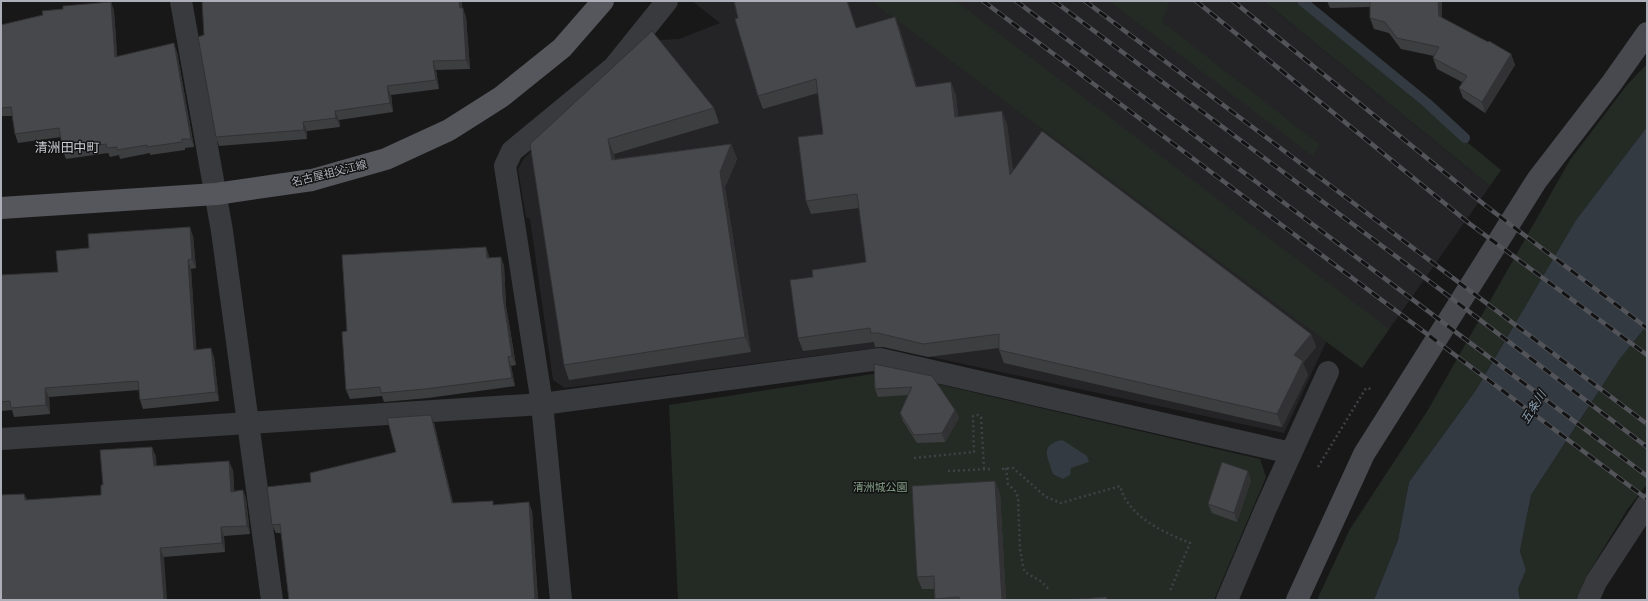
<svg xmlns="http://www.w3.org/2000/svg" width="1648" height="601" font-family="Quicksand,'Noto Sans JP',sans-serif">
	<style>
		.built { fill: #242426 }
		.green { fill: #242b25 }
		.water { fill: #333a41 }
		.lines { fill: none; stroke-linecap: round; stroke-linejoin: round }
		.stream { stroke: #333a41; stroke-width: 10 }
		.path { stroke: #3f4145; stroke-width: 2.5; stroke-dasharray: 2 3; stroke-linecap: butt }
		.street { stroke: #393a3e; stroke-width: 22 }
		.secondary { stroke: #47494e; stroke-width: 22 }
		.primary { stroke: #56575c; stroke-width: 22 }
		.rail-casing { stroke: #525459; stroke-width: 4.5 }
		.rail { stroke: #131314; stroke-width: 3; stroke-dasharray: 9; stroke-linecap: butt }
		.wall { fill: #3d3e40 }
		.shaded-wall { fill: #323234 }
		.building { fill: #47484b; stroke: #323234 }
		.labels { text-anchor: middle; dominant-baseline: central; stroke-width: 3; stroke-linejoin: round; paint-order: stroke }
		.street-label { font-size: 11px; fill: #acafb7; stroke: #131314 }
		.park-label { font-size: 11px; fill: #85a087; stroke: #131314 }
		.water-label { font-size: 12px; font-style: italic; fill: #879cae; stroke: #131314 }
		.quarter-label { font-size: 13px; fill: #ccced4; stroke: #131314 }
	</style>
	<rect width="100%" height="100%" fill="#181819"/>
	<!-- built -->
	<path class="built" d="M692,1H1264L1490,186L1362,368L1326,342L1284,433L885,347L565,388L553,380L530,219L526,217L518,169L525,157L657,40L679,39L720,23Z"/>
	<!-- green -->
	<g class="green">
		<path d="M871,1H956L1389,329L1362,368Z"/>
		<path d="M1109,1H1169L1162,22L1319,144L1313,156Z"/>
		<path d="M1264,1H1295L1501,170L1490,186Z"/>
		<path d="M1647,64V127L1576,220L1476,390L1409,482L1398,540L1374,600H1317L1350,529L1428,410L1570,160L1627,85Z"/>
		<path d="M1647,325V484L1627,510L1586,577L1576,600H1520L1518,589L1526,570L1520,551L1531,495L1619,360Z"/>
		<path d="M886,372L1260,459L1266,477L1214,600H678L669,405Z"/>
	</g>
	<!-- water -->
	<g class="water">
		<path d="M1647,127V325L1619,360L1531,495L1520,551L1526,570L1518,589L1520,600H1374L1398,540L1409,482L1476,390L1576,220Z"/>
		<path d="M1061,440L1064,441L1087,456L1089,462L1071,468L1070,475L1063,479L1053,474C1048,457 1039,446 1061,440Z"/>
	</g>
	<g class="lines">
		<!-- stream -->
		<path class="stream" d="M1302,1L1427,103L1465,138"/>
		<!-- path -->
		<g class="path">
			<path d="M914,458L974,452L973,416L978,415L981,417L984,469"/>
			<path d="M1318,467L1366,388L1372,389"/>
			<path d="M1006,468L1008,484L1016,492L1018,498L1020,549L1023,566L1025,572L1042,582L1049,590"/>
			<path d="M1002,469L1013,468L1046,497L1061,503L1120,486C1122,491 1123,496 1126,500C1140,522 1168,534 1190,543L1170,591"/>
			<path d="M948,471L991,469"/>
		</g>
		<!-- street -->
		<g class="street">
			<path d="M181,1L222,231L272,600"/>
			<path d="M1,439L542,404L880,359L1291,453"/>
			<path d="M561,600L542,404L505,166L512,151L614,67L667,1"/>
			<path d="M1227,600L1266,508L1328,372"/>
			<path d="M1588,600L1596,582L1647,504"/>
		</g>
		<!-- secondary -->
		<path class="secondary" d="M1297,600L1364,454L1537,180L1611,84L1647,33"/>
		<!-- primary -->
		<path class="primary" d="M1,208L216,194L312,180L386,159L449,130L501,97L562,48L603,1"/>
		<defs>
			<g id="rail">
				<path d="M983,1L1647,499"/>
				<path d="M1016,1L1647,476"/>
				<path d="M1054,1L1425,278L1647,447"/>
				<path d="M1085,1L1647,424"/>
				<path d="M1196,1L1470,224L1647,355"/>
				<path d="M1233,1L1486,206L1647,328"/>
			</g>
		</defs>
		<!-- rail casing -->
		<use href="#rail" class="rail-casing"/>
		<!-- rail -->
		<use href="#rail" class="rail"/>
	</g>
	<!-- wall -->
	<g class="wall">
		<path d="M1327,1H1442V18L1511,54L1515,65L1485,113L1463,98L1459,88L1462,82L1437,69L1433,58L1434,56L1401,49L1389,33L1374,29L1370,18V7L1330,8Z"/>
		<path d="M111,2L114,11L117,57L177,52L194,147L185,148V150L150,155V153L120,159L119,155L110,157L108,153L66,159L63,151L61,137L18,143L15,134L12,116H1V25L43,15L63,9Z"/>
		<path d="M462,8L466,17L470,69L436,70L439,89L391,95L393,112L339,120L340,127L307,131V139L219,146L216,137L204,35Z"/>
		<path d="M895,17L900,30L917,87L951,82L956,96L958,116L1007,124L1013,171L1311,334L1316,347L1303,363L1308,375L1282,427L1004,363L999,350V348L928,357L883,347H875L874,342L803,351L798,338L813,277L866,262L859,208L811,214L806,201L823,134L818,93L763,109L758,96L738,18L856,28Z"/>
		<path d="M714,108L719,123L614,154L615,159L731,144L737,159L725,187L751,352L569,380L564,365L530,144Z"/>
		<path d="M193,236L196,268L191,269L196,349L214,357L219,401L143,409L140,400L139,390L49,397L50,414L14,417L12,410L1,411V275L58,272L89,248Z"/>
		<path d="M486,247L489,257L504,265L506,306L516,365L511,366L515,386L428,398L384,402L382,396L350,399L346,390L347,331Z"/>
		<path d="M874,364L955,410L959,418L945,442L917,443L903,421L900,413L908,395L878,397L875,389Z"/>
		<path d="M434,423L453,503L494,505L532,511L538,600H289L281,533H276L272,525L311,482L396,452Z"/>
		<path d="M156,456V466L233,470L234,491L243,490L246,499L250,534L224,536L225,552L164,557L1,600L24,494L27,500L101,495L103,485Z"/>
		<path d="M1251,480L1237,522L1212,513L1208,504Z"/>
		<path d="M1000,493L1006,600H935L934,589H922L917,577Z"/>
	</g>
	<!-- shaded-wall -->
	<g class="shaded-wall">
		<path d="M459,1H462L463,17L460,8Z"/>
		<path d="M847,1H848L860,42L856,28Z"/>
		<path d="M1438,1H1442V27L1439,16Z"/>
		<path d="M111,2L114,11L118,66L115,57Z"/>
		<path d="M463,8L466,17L470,69L466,60Z"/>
		<path d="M895,17L900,30L921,101L916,87Z"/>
		<path d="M174,43L177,52L194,147L191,139Z"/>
		<path d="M1511,54L1515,65L1485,113L1482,102Z"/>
		<path d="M433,61L436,70L439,89L436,80Z"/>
		<path d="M951,82L956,96L960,130L955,117Z"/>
		<path d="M387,86L391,95L393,112L390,103Z"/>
		<path d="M335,111L339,120L340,127L336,118Z"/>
		<path d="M1002,111L1007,124L1015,188L1010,175Z"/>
		<path d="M303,122L307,131V139L304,130Z"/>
		<path d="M608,139L614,154L618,175L612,160Z"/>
		<path d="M731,144L737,159L725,187L751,352L745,337L720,172Z"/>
		<path d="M190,227L193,236L196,268L192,259Z"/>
		<path d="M486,247L489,256L490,266L487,258Z"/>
		<path d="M501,257L504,265L506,306L516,365L512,356L503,297Z"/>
		<path d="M188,260L191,269L197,358L194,350Z"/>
		<path d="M1311,334L1316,347L1303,363L1308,375L1282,427L1277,414L1294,355Z"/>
		<path d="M211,348L214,357L219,401L216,392Z"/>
		<path d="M508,357L511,366L515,386L512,378Z"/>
		<path d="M45,388L49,397L50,414L46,405Z"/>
		<path d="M955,410L959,418L945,442L942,433Z"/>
		<path d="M431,415L434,423L455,511L452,503Z"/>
		<path d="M152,447L156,456L157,475L154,466Z"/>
		<path d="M229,461L233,470L235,500L231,492Z"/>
		<path d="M1248,471L1251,480L1237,522L1234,513Z"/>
		<path d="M995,481L1000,493L1006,600H1002Z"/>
		<path d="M243,490L246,499L250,534L247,526Z"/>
		<path d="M529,502L532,511L538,600H535V599Z"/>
		<path d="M221,527L224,536L225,552L222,543Z"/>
		<path d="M160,548L164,557L167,600H164Z"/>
	</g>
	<!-- building -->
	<g class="building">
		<path d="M202,1H459L460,8H463L466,60L433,61L436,80L387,86L390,103L335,111L336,118L303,122L304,130L216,137L198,37L204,35Z"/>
		<path d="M734,1H847L856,28L895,17L916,87L951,82L955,117L1002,111L1010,175L1042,131L1311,334L1294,355L1303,361L1277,414L999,350V334L923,344L878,333H871L870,328L798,338L790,280L813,277L812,270L866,262L857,194L806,201L798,137L823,134L816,79L758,96L735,19L738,18Z"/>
		<path d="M1370,1H1438L1439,16L1488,42L1489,41L1511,54L1482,102L1459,88L1467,76L1433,58L1439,47L1397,38L1385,22L1370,18Z"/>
		<path d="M111,2L115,57L174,43L191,139H182V142L147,147V145L117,150V147L107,148L106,144L63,151L59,128L15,134L11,107L1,108V25L43,15L42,11L63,9V6Z"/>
		<path d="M652,31L714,108L608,139L612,160L731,144L720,172L745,337L564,365L530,144Z"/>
		<path d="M190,227L192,259L188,260L194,350L211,348L216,392L140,400L138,381L45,388L46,405L11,408L10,401L1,402V275L58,272L56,251L89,248L88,234Z"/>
		<path d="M486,247L487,258L501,257L503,297L512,356L508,357L512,378L425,389L381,393L380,387L346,390L342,332L347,331L342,255Z"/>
		<path d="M874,364L932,376L955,410L942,433L914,435L900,413L912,387L875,389Z"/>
		<path d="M431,415L452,503L493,501V505L529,502L535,599L523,600H289L280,524L272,525L267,487L311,482L310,473L396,452L387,418Z"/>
		<path d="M152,447L154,466L229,461L231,492L243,490L247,526L221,527L222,543L160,548L164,600H1V495L24,494L25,500L101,495V485H103L100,450Z"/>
		<path d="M1222,462L1248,471L1234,513L1208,504Z"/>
		<path d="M995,481L1002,600H959V597L935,599L934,576L917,577L912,486Z"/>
		<path d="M1107,597V600H1065Z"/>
	</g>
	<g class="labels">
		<!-- street labels -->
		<g class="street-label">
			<text transform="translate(329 173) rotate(-14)">名古屋祖父江線</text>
		</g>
		<!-- park labels -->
		<g class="park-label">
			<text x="880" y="487">清洲城公園</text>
		</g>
		<!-- water labels -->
		<g class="water-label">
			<text transform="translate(1533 407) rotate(-58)">五条川</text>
		</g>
		<!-- quarter labels -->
		<g class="quarter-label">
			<text x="67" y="147">清洲田中町</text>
		</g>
	</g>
	<!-- border -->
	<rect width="1648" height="601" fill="none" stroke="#acafb7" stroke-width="4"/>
</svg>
